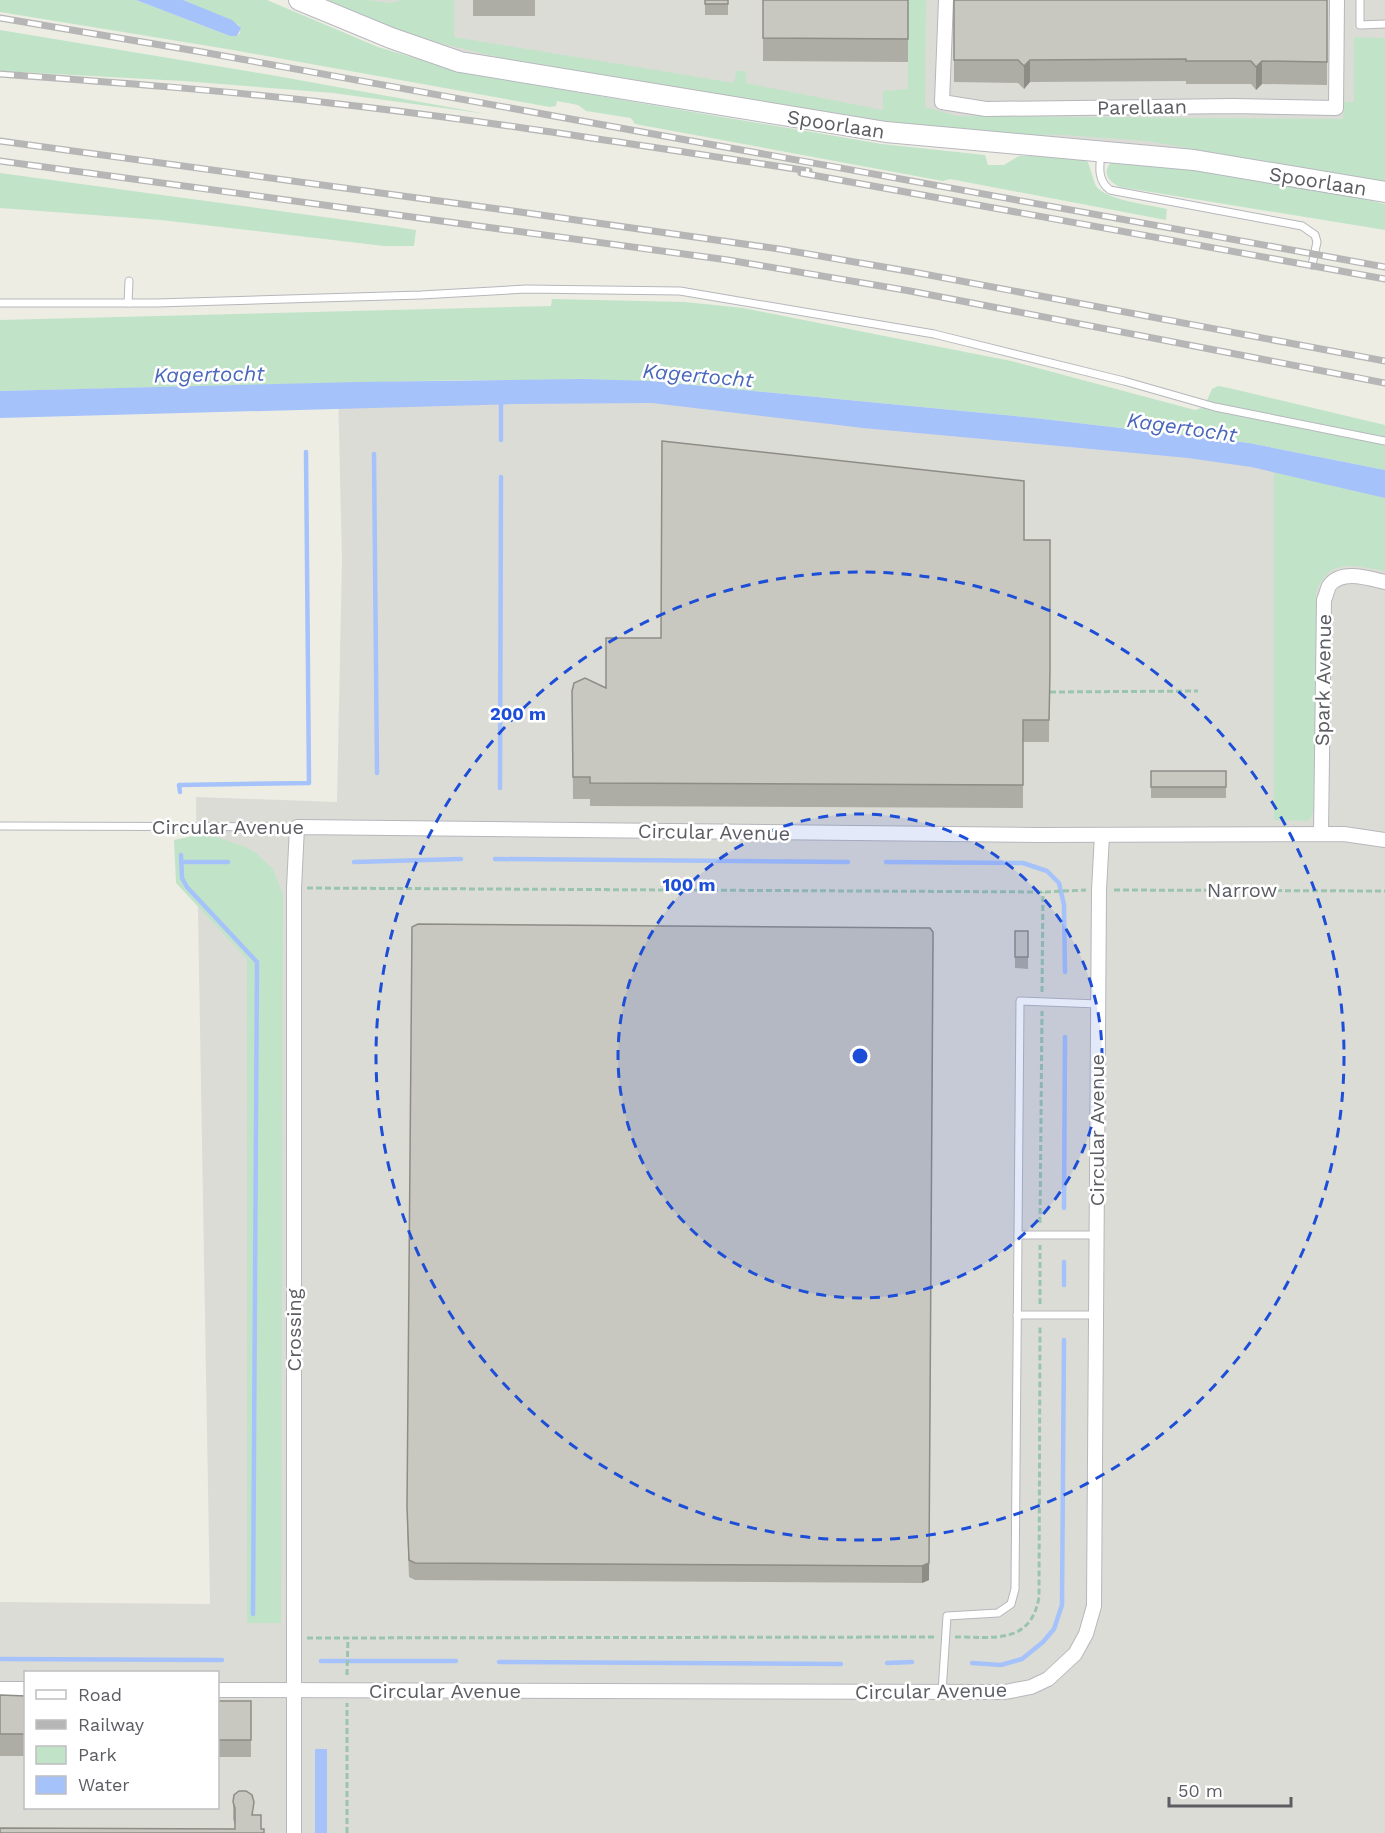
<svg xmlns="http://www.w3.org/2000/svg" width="1385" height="1833" font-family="'Work Sans',sans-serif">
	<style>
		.industrial { fill: #dcdcd6; fill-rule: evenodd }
		.green { fill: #c1e4c9 }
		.water { fill: #a6c2fb }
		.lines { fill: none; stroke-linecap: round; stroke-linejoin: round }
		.stream { stroke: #a6c2fb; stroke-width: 4.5 }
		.lane-casing { stroke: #b6b7bd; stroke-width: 9 }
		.street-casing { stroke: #b6b7bd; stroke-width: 16 }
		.secondary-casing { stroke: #b7b8bf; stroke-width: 22 }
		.path { stroke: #9bc4b0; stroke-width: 3; stroke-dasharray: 6 3; stroke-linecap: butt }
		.lane { stroke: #fff; stroke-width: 7 }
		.street { stroke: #fff; stroke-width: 14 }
		.secondary { stroke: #fff; stroke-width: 20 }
		.rail-casing { stroke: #b6b6b7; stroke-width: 7 }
		.rail { stroke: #fff; stroke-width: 4.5; stroke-dasharray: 14; stroke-linecap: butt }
		.wall { fill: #adaca5 }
		.shaded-wall { fill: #8d8c86 }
		.building { fill: #c9c8c0; stroke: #8d8c86; stroke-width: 1.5 }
		.ring { fill: none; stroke: #1d4ed8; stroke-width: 3; stroke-dasharray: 10 8 }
		.labels { text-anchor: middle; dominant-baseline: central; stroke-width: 5; stroke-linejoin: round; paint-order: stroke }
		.street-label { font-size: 20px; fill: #5c5d63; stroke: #fff }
		.water-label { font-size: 21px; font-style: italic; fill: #4a67bd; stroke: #fff }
		.centre { fill: #1d4ed8; stroke: #fff; stroke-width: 3 }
		.ring-label { font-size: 18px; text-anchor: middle; font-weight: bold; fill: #1d4ed8; stroke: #fff; stroke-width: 5; stroke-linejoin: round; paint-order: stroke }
	</style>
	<rect width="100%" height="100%" fill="#edede4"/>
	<!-- industrial -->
	<g class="industrial">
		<path d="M301,0H1385V181L1156,146L993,147L545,73L388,32Z"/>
		<path d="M338,390L660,398L1252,455L1385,484V1833H0V1602L210,1604L196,797L337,802L342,559ZM26,1672H218V1808H26Z"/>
	</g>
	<!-- green -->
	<g class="green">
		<path d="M0,0H136L230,36H237L240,33L239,25L183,0H267L378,47L418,59L564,90L882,144L985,155L988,165H1004L1019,156L1083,155C1091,164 1091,175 1096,186C1105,200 1151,205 1167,209L1166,220L950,179L943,181L635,124L631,118L586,111L578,105L557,101L556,106L550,107L227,49L0,12Z"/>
		<path d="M324,0H369L389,3L402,0H454V37L734,83L736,71H746V83L883,110V91L908,89V0H926L925,107L957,116L1343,119L1344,102H1354V37L1385,38V183L1147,141L1063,135L970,134L525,64L424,39L385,27Z"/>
		<path d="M0,30L271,75L487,114L333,93L183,81L0,71Z"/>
		<path d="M1118,158L1290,183L1385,204V230L1120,187C1104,180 1101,167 1118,158Z"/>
		<path d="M0,173L390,226L416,230L414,246H384L161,220L0,208Z"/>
		<path d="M552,299L685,302L743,308L1011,361L1195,410L1204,407L1212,389L1218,386L1229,388L1385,425V470L1249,443L1035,418L651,381L466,380L0,391V320L551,306Z"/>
		<path d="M1274,471L1385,498V571C1354,566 1331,556 1316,592L1315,809L1309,821L1274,820Z"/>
		<path d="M193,836L217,837L246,847L257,854L273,869L283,895L281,1623H247V959L176,883L174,840Z"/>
	</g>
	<!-- water -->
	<g class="water">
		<path d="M136,0H183L232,20L241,28L237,36H230Z"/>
		<path d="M582,379L651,381L1035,418L1249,443L1385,470V498L1251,467L1188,458L863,428L652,403L518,404L0,418V391L356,382Z"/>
		<rect x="315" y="1749" width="12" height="84"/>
	</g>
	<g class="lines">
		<!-- stream -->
		<g class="stream">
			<path d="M501,440V401"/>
			<path d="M374,454L377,773"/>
			<path d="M500,788L501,477"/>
			<path d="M180,792L179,785L309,783L306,452"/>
			<path d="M181,855L182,878L187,887L257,962L253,1614"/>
			<path d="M495,859L848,862"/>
			<path d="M181,862H228"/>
			<path d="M354,862L461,859"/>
			<path d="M886,862L1023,863L1047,871L1059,883L1064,905L1065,972"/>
			<path d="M1064,1208L1065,1037"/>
			<path d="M1064,1262V1285"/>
			<path d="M0,1659L222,1660"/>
			<path d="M321,1661H456"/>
			<path d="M499,1662L841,1664"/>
			<path d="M887,1663L912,1662"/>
			<path d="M972,1663L1001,1665L1022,1659L1043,1642L1054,1629L1062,1605L1064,1340"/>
		</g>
		<defs>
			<g id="lane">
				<path d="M1360,0V25L1385,24"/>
				<path d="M1101,154C1099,168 1098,181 1110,190L1302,226L1315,235L1317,242L1312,265"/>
				<path d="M0,303H157L421,295L526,289L680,291L934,334L1124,381L1215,407L1385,441"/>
				<path d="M128,303L129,281"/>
				<path d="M0,826L297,827"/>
				<path d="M1018,1235H1097"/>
				<path d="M1017,1315H1096"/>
				<path d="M942,1692L947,1616L998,1613L1011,1604L1015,1589L1020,1001L1098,1004"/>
			</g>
			<g id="street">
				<path d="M946,0L942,102L986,109L1233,106L1336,108L1337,0"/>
				<path d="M1321,834L1324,600C1326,596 1327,590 1329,586C1341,569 1368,578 1385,582"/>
				<path d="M0,1689H26"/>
				<path d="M218,1690L1005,1692L1031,1687L1048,1679L1075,1654L1086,1634L1094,1606L1099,890L1102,835"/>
				<path d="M294,1833V888L297,827L1036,835L1344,834L1385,840"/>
			</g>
			<path id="secondary" d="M299,0L391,38L460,62L886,132L1194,160L1385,192"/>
		</defs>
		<!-- lane casing -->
		<use href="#lane" class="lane-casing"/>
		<!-- street casing -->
		<use href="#street" class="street-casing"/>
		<!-- secondary casing -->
		<use href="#secondary" class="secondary-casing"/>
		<!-- path -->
		<g class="path">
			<path d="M1050,692L1198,691"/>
			<path d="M307,888L1043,892L1086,890"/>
			<path d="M1114,890L1385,891"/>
			<path d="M1042,992L1043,892"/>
			<path d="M1040,1223L1042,1011"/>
			<path d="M1040,1304V1245"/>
			<path d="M955,1637C993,1637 1031,1645 1039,1597L1040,1326"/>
			<path d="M307,1638L937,1637"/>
			<path d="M347,1675L348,1637"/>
			<path d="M347,1833V1703"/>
		</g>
		<!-- lane -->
		<use href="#lane" class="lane"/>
		<!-- street -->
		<use href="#street" class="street"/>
		<!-- secondary -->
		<use href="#secondary" class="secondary"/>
		<defs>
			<g id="rail">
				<path d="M0,18L202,52L1385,267"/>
				<path d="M0,74C110,82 220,90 330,103C490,121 650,147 809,171"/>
				<path d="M0,141L520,212L779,249L913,272L1385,361"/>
				<path d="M0,161L728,260L910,291L1385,383"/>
				<path d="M801,173L1385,279"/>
			</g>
		</defs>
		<!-- rail casing -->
		<use href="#rail" class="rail-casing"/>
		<!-- rail -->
		<use href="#rail" class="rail"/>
	</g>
	<!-- wall -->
	<g class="wall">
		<rect x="473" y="0" width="62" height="16"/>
		<rect x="705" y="0" width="23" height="15"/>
		<path d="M763,0H908V62L763,61Z"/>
		<path d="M954,0H1327V85L1262,84L1256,90L1251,84H1186V81L1030,82L1024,89L1018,83L954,82Z"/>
		<path d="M1024,540H1050L1049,742H1023V808L590,806V799H573L572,691L606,688L661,638Z"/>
		<rect x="1151" y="771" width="75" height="27"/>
		<path d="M1015,931H1028V969L1015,968Z"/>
		<path d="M933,959L929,1580L922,1583L415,1580L409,1577L407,1524Z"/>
		<path d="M0,1695L26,1696V1756H0Z"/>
		<rect x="218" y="1701" width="33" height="56"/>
		<path d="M233,1802L254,1815L261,1829H235V1825L233,1819Z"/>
	</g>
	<!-- shaded-wall -->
	<g class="shaded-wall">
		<path d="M1030,60V82L1024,89V66Z"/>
		<path d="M1262,61V84L1256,90V67Z"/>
		<path d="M933,942L929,1580L922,1583V1566Z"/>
	</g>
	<!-- building -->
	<g class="building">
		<rect x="705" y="0" width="23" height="4"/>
		<path d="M763,0H908V39L763,38Z"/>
		<path d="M954,0H1327V62L1262,61L1256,67L1251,61H1186V59L1030,60L1024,66L1018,60H954Z"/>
		<path d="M662,441L1024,481V540H1050V671L1049,720H1023V785L590,783V777H573L572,691L574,683L585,678L606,688V638H661Z"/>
		<rect x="1151" y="771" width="75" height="16"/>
		<path d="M418,924L930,928L933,932V942L929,1563L922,1566L415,1563L409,1560L407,1507L412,927Z"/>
		<rect x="1015" y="931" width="13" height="26"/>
		<path d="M0,1695L26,1696V1734H0Z"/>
		<rect x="218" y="1701" width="33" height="39"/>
		<path d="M239,1791H246L252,1795L254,1802L252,1815H261V1829H264V1833H0V1828L235,1829V1808L233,1802L234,1795Z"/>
	</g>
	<!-- distance rings -->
	<circle cx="860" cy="1056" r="242" fill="#1d4ed8" fill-opacity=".12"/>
	<g class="ring">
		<circle cx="860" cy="1056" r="242"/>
		<circle cx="860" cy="1056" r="484"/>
	</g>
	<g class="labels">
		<!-- street labels -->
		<g class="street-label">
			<text transform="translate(1142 107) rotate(-1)">Parellaan</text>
			<text transform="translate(836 124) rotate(9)">Spoorlaan</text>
			<text transform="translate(1318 181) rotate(9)">Spoorlaan</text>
			<text transform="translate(1323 680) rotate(-89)">Spark Avenue</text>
			<text x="228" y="827">Circular Avenue</text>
			<text transform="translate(714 832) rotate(1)">Circular Avenue</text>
			<text x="1242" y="890">Narrow</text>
			<text transform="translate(1097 1130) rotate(-90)">Circular Avenue</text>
			<text transform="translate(294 1330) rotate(-90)">Crossing</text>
			<text x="445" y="1691">Circular Avenue</text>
			<text transform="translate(931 1691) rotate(-1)">Circular Avenue</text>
		</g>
		<!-- water labels -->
		<g class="water-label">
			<text transform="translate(209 374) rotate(-1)">Kagertocht</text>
			<text transform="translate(698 375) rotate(5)">Kagertocht</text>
			<text transform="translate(1182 427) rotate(8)">Kagertocht</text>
		</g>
	</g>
	<circle cx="860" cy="1056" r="9" class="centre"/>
	<g class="ring-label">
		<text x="518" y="720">200 m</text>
		<text x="689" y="891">100 m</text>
	</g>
	<!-- legend -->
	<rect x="24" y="1671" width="195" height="138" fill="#ffffff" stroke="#bebec1" stroke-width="1.5"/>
	<rect x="36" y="1690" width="30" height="9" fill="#ffffff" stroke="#bebec1" stroke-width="1.5"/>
	<text x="78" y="1701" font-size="18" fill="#5c5d63">Road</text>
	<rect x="36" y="1720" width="30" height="9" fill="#b6b6b7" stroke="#bebec1" stroke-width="1.5"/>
	<text x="78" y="1731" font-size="18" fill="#5c5d63">Railway</text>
	<rect x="36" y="1746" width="30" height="18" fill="#c1e4c9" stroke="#bebec1" stroke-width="1.5"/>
	<text x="78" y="1761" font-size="18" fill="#5c5d63">Park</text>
	<rect x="36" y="1776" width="30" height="18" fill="#a6c2fb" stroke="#bebec1" stroke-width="1.5"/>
	<text x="78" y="1791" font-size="18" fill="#5c5d63">Water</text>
	<!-- scale -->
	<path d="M1169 1797v9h122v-9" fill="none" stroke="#5c5d63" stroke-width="3"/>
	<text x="1178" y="1797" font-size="18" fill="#5c5d63" stroke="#ffffff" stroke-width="4.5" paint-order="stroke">50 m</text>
</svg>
